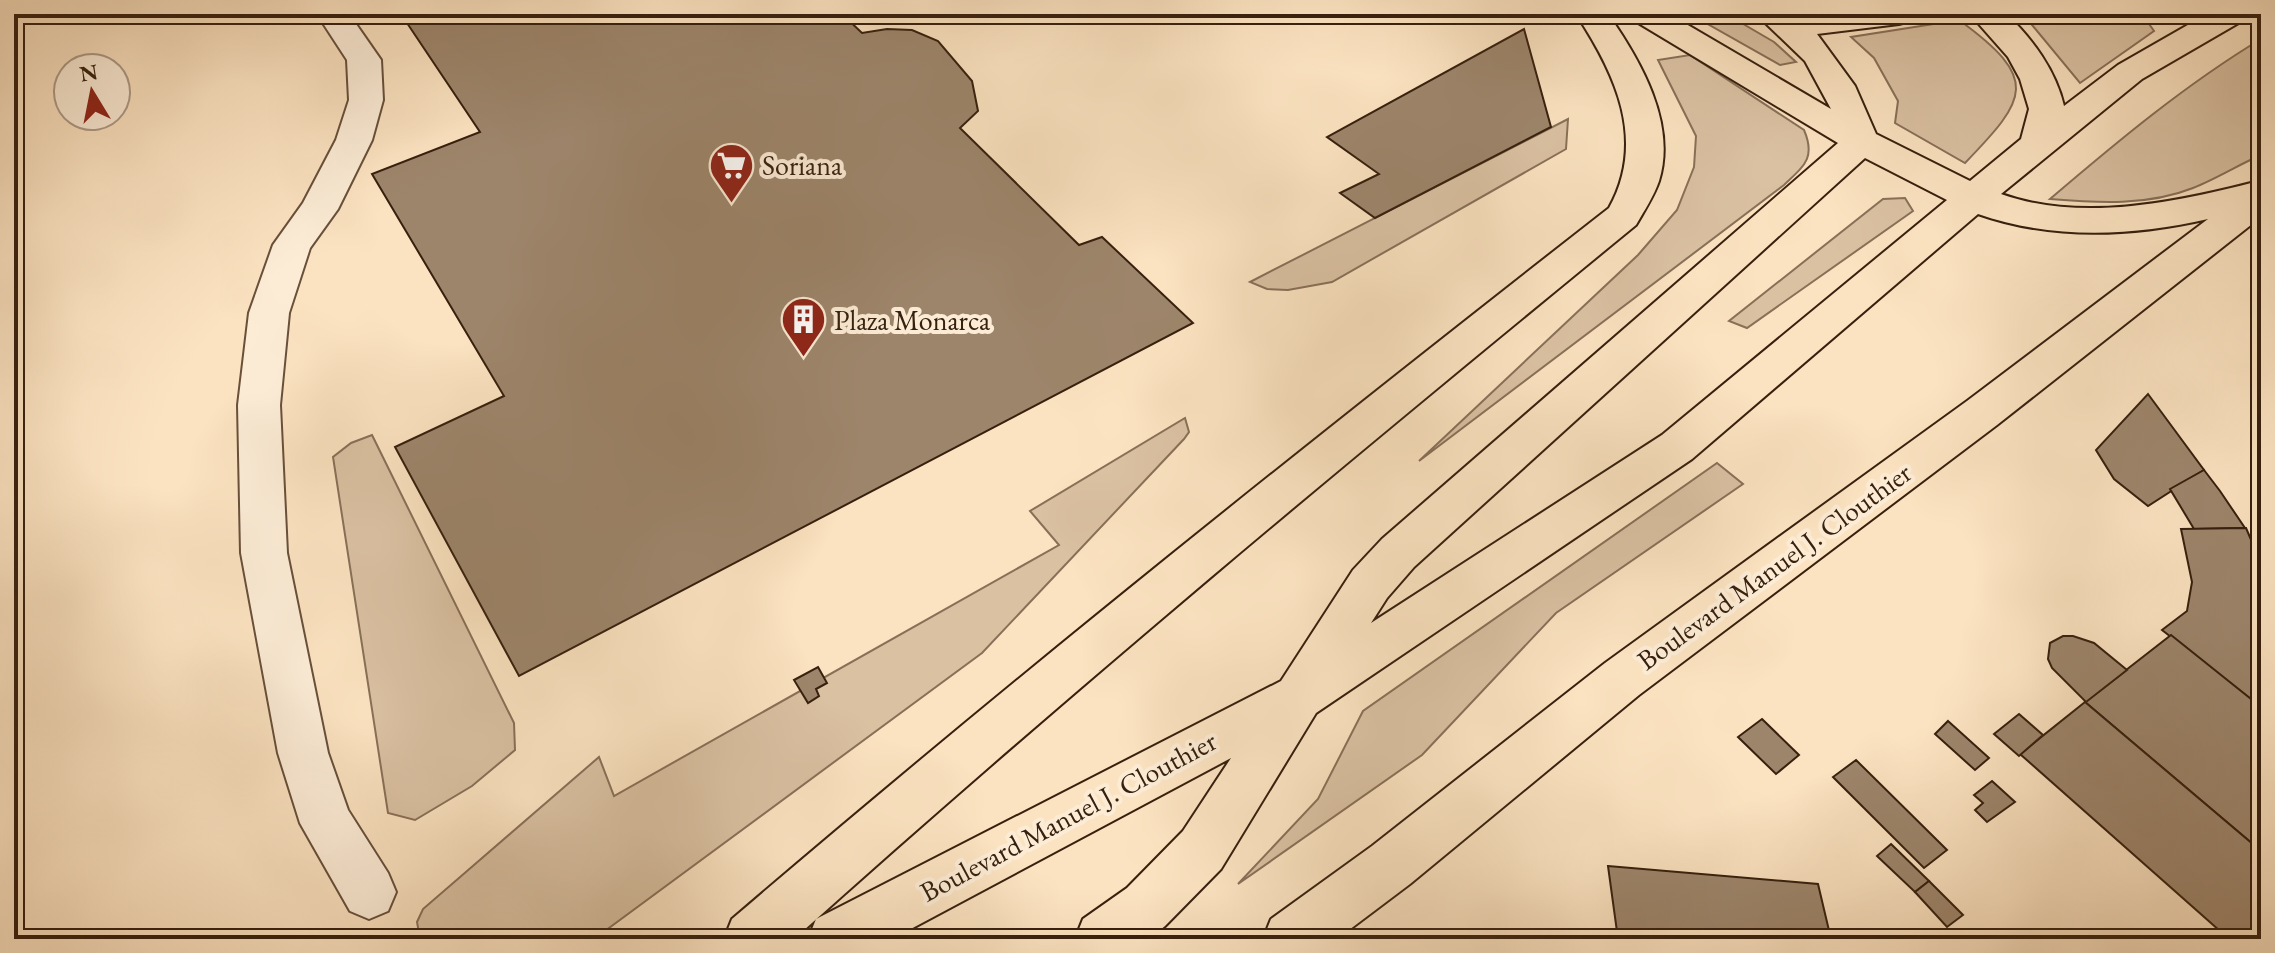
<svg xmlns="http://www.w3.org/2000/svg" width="2275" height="953" font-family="'EB Garamond',serif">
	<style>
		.green { fill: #dac1a2; stroke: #887058; stroke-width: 2 }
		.building { fill: #9d856b; stroke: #37200e; stroke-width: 2 }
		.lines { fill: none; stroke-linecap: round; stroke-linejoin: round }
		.minor-casing { stroke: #68503a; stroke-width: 4 }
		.major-casing { stroke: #37200e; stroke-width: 4 }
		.minor { fill: #fcecd6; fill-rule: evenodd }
		.major { fill: #fbe2c0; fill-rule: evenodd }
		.labels { text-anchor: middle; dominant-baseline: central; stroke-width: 8; stroke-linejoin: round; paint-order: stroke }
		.poi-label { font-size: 28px; fill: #37200e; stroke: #fcecd6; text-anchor: start }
		.street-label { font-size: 28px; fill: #37200e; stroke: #fcecd6 }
	</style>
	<rect width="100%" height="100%" fill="#fbe2c0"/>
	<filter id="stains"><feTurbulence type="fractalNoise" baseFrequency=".0025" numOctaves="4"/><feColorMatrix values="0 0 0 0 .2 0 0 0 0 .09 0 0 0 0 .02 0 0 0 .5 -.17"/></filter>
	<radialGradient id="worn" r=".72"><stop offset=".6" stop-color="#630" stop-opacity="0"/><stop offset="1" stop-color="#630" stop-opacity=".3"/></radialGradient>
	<!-- green -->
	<g class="green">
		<path d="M1690,14H1726L1774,42L1796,62L1780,65Z"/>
		<path d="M2023,14H2142L2154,31L2080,83Z"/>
		<path d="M1959,20C2040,79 2028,98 1965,163L1895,123L1898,101L1874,58L1851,37Z"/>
		<path d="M2261,39V155C2238,165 2216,179 2193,188C2148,206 2098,203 2050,199C2118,141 2185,85 2261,39Z"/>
		<path d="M1690,55L1804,130C1816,158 1804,166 1784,185L1419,461L1638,255L1677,210L1694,167L1696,136L1658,60Z"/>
		<path d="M1568,119L1566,149L1332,282L1288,290L1267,289L1250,282Z"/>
		<path d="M1905,198L1913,211L1747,328L1729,321L1883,199Z"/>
		<path d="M1185,418L1189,432L1184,439L982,653L594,939H420L417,922L423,909L599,757L614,796L1059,545L1030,511Z"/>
		<path d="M372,435L514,723L515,750L472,786L415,820L388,813L333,457L351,443Z"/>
		<path d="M1717,463L1743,484L1556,613L1422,755L1238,884L1318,799L1363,711Z"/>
	</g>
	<!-- building -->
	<g class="building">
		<path d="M401,14H842L862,33L887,29L912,30L938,41L972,81L978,111L960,128L1079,245L1102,237L1193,323L519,676L395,447L504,396L372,174L480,132Z"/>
		<path d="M1524,29L1551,127L1375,218L1340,193L1379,174L1327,137Z"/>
		<path d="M2148,394L2204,470L2148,506L2114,479L2096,450Z"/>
		<path d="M2204,470L2220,491L2245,528L2194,529L2170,489Z"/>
		<path d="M2246,528L2261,563V707L2162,630L2187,611L2192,582L2181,529Z"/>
		<path d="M2171,635L2261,707V851L2085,702Z"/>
		<path d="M2063,636H2073L2094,643L2127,670L2086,702L2052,668L2048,659L2050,643Z"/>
		<path d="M818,667L827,683L816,689L819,696L808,703L794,680Z"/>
		<path d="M2085,702L2261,851V939H2229L2020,754Z"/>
		<path d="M2019,714L2043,735L2019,756L1994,734Z"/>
		<path d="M1762,719L1799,755L1776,774L1738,737Z"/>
		<path d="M1948,721L1989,758L1975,770L1935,734Z"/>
		<path d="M1856,760L1947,850L1924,868L1833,777Z"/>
		<path d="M1992,781L2015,802L1987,822L1975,810L1983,803L1974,795Z"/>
		<path d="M1891,844L1929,881L1915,892L1877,856Z"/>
		<path d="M1608,866L1818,884L1831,939H1618Z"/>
		<path d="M1929,881L1963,915L1947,927L1915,892Z"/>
	</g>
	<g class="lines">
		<defs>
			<path id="minor" d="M317,14H349L381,60L383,100L372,140L338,209L310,248L289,313L280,405L287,553L328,753L348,810L388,873L396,892L388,911L369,919L350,911L300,823L278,753L241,553L238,405L249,313L273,245L303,203L336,140L349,100L347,60Z"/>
			<g id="major">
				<path d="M1576,14H1608C1640,60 1677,123 1659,181C1654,196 1644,211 1636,225C1351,458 1068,693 794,939H724L732,919C1018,674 1312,440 1609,208C1647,140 1615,73 1576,14Z"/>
				<path d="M1630,14H1669L1831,109L1805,61L1756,14L1797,17L1915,14L1910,21L1899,24L1817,34L1855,86L1876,134L1970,181L2021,139L2029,109L2020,79L2008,57L1970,14H2006C2032,38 2056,71 2064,106L2118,65L2207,14H2247L2242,21L2142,79L2001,194C2079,222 2173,203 2251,183L2261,185V217L1997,425L1639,695L1410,884L1337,939H1263L1271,919L1372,846L1605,663L1967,401L2208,219C2134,236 2052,240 1978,214L1692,459L1316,713L1221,869L1165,926L1149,939H1075L1083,919L1127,888L1183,831L1231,758L892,939H808L816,919L1281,681L1353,570L1382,539L1838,143L1635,21ZM1865,158L1947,200L1662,435L1371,623L1387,598L1414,567Z"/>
			</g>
		</defs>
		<!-- minor casing -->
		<use href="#minor" class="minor-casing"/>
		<!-- major casing -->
		<use href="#major" class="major-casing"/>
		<!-- minor -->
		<use href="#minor" class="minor"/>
		<!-- major -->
		<use href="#major" class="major"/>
	</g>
	<!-- icons -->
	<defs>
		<symbol id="supermarket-pin" viewBox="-11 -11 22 30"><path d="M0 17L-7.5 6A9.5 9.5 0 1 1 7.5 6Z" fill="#8f2418" stroke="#fcecd6"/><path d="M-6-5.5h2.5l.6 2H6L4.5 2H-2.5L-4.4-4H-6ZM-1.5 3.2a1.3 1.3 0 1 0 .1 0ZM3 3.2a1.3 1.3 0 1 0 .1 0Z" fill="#fff"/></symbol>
		<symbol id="building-pin" viewBox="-11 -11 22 30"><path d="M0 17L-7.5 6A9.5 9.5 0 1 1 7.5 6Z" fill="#8f2418" stroke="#fcecd6"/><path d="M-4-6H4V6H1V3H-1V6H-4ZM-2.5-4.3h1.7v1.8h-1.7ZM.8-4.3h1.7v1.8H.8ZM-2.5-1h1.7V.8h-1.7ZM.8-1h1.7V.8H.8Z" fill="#fff"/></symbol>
	</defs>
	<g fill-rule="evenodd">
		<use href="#supermarket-pin" x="706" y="140" width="51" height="69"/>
		<use href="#building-pin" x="778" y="294" width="51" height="69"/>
	</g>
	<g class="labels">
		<!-- poi labels -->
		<g class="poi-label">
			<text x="762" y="165">Soriana</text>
			<text x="834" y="320">Plaza Monarca</text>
		</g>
		<!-- street labels -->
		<g class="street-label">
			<text transform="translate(1774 566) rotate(-36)">Boulevard Manuel J. Clouthier</text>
			<text transform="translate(1068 816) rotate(-28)">Boulevard Manuel J. Clouthier</text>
		</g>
	</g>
	<!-- margin -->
	<rect width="2275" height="953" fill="none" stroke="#fbe2c0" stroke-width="48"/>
	<rect x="16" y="16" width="2243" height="921" fill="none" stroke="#37200e" stroke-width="4"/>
	<rect x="24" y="24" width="2227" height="905" fill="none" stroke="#37200e" stroke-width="2"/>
	<!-- north arrow -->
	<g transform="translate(92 92) rotate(350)"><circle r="38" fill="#fcecd6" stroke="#ad9a86" stroke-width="2"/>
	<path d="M0-6L14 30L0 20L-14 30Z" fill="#8f2418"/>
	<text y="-12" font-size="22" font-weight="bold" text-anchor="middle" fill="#37200e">N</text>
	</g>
	<rect width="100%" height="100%" filter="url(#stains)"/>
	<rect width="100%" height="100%" fill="url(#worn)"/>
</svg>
